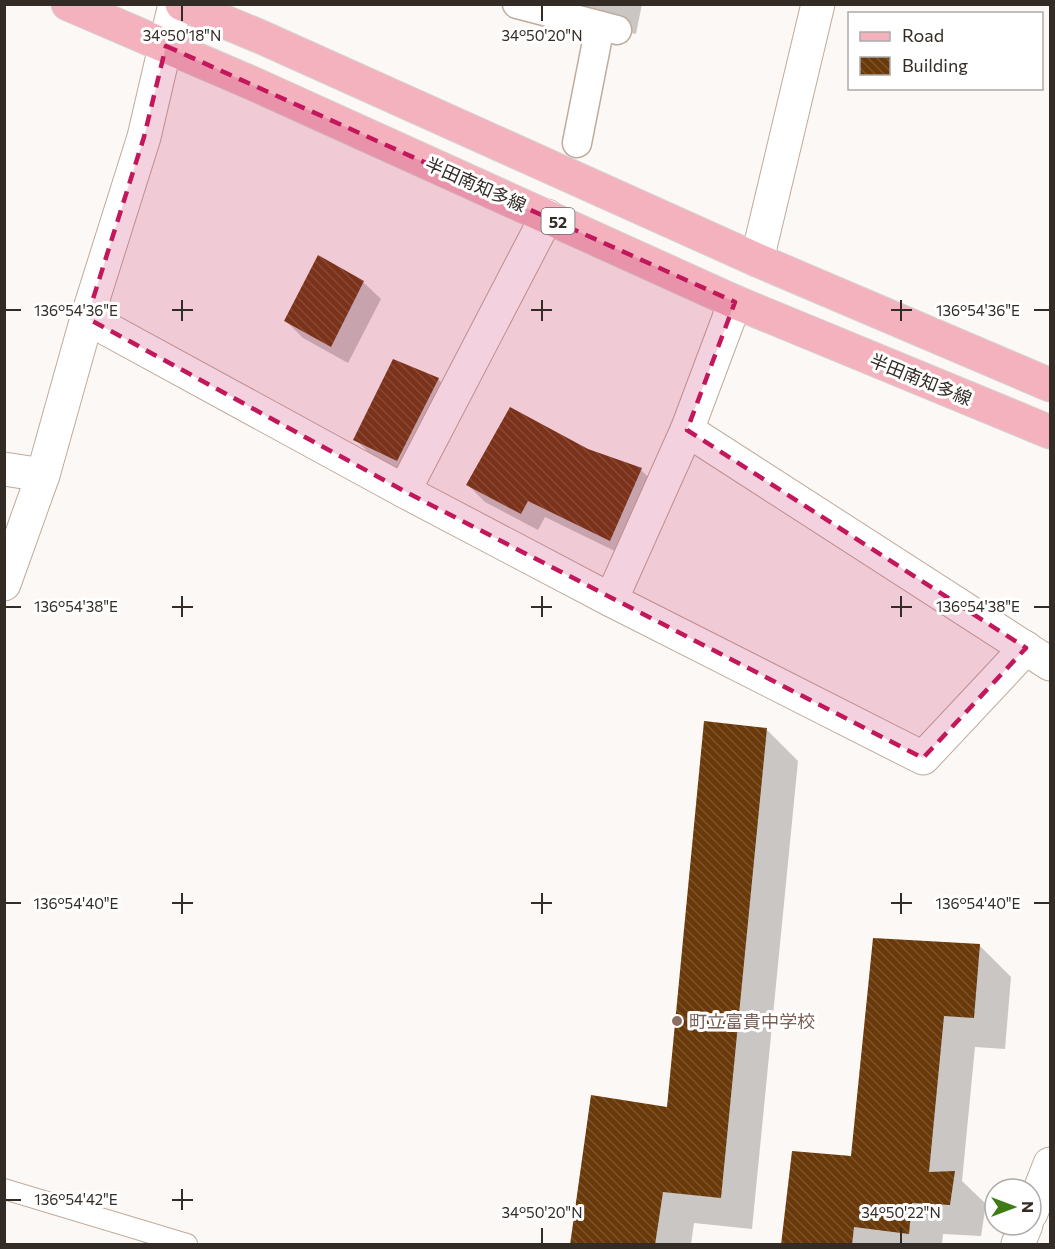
<svg xmlns="http://www.w3.org/2000/svg" width="1055" height="1249" font-family="Commissioner,'Noto Sans JP',sans-serif">
	<style>
		.shadow { fill: #0003 }
		.building { fill: url(#building-back-hatch) }
		.lines { fill: none; stroke-linecap: round; stroke-linejoin: round }
		.service-casing { stroke: #bfab9c; stroke-width: 22 }
		.pedestrian-casing { stroke: #bfab9c; stroke-width: 31 }
		.minor-casing { stroke: #bfab9c; stroke-width: 35 }
		.primary-casing { stroke: #d6d5d3; stroke-width: 35 }
		.service { stroke: #fff; stroke-width: 20 }
		.pedestrian { stroke: #fff; stroke-width: 28 }
		.minor { stroke: #fff; stroke-width: 33 }
		.primary { stroke: #f3b2be; stroke-width: 33 }
		.marked { fill: #c2185b; fill-opacity: 0.2; stroke: #c2185b; stroke-width: 4.5; stroke-dasharray: 12 8; stroke-linejoin: round }
		.ticks { fill: none; stroke: #332b25; stroke-width: 2 }
		.education-dot { fill: #8d6e63; stroke: #fff; stroke-width: 2 }
		.labels { text-anchor: middle; dominant-baseline: central; stroke-width: 6; stroke-linejoin: round; paint-order: stroke }
		.shield { fill: #fff; stroke: #706b66; stroke-width: 1.5 }
		.shield-label { font-size: 16px; font-weight: bold; fill: #332b25 }
		.street-label { font-size: 18px; fill: #332b25; stroke: #fff }
		.education-label { font-size: 18px; fill: #785e54; stroke: #fff; text-anchor: start }
		.ticks-label { font-size: 15px; text-anchor: middle; fill: #332b25; stroke: #fff; stroke-width: 6; stroke-linejoin: round; paint-order: stroke }
	</style>
	<defs>
		<pattern id="building-back-hatch" width="6" height="6" patternUnits="userSpaceOnUse" patternTransform="scale(1.5)"><rect width="6" height="6" fill="#69390a"/><path d="M-1 5l2 2M0 0l6 6M5-1l2 2" fill="none" stroke="#7b542e"/></pattern>
	</defs>
	<rect width="100%" height="100%" fill="#fcf8f5"/>
	<!-- shadow -->
	<g class="shadow">
		<path d="M503,4H642L636,34Z"/>
		<path d="M318,257L363,282L381,299L348,363L303,338L286,321Z"/>
		<path d="M438,379L455,397L415,477L372,456L355,439Z"/>
		<path d="M587,450L641,470L658,487L627,557L545,517L538,530L485,502L468,485Z"/>
		<path d="M766,729L798,761L752,1229L694,1223L691,1244H572L668,1108Z"/>
		<path d="M979,945L1011,977L1005,1049L975,1047L962,1181L986,1204L981,1236L943,1234L942,1244H782L852,1157Z"/>
	</g>
	<!-- building -->
	<g class="building">
		<path d="M318,255L364,281L331,347L284,321Z"/>
		<path d="M393,359L439,378L397,461L353,440Z"/>
		<path d="M510,407L588,449L642,468L610,541L528,501L521,514L466,485Z"/>
		<path d="M704,721L767,728L721,1198L663,1192L655,1245H570L591,1095L667,1107Z"/>
		<path d="M873,938L980,944L974,1018L944,1016L929,1172L955,1171L950,1205L912,1203L909,1234L854,1227L852,1245H781L792,1151L851,1156Z"/>
	</g>
	<g class="lines">
		<defs>
			<path id="service" d="M4,1189L187,1244"/>
			<g id="pedestrian">
				<path d="M517,4L617,30"/>
				<path d="M577,143L600,26"/>
			</g>
			<g id="minor">
				<path d="M757,260L818,4"/>
				<path d="M735,302L687,430L1050,664"/>
				<path d="M87,318L404,491L611,600L923,758L1026,648"/>
				<path d="M4,469L43,475"/>
				<path d="M404,491L547,216"/>
				<path d="M4,584L43,475L87,318L144,137L175,4"/>
				<path d="M611,600L687,430"/>
				<path d="M1031,1213L1050,1164"/>
				<path d="M1018,1244L1026,1225"/>
			</g>
			<g id="primary">
				<path d="M68,4L254,84L735,302L1050,432"/>
				<path d="M182,4L261,37L757,260L1050,385"/>
			</g>
		</defs>
		<!-- service casing -->
		<use href="#service" class="service-casing"/>
		<!-- pedestrian casing -->
		<use href="#pedestrian" class="pedestrian-casing"/>
		<!-- minor casing -->
		<use href="#minor" class="minor-casing"/>
		<!-- primary casing -->
		<use href="#primary" class="primary-casing"/>
		<!-- service -->
		<use href="#service" class="service"/>
		<!-- pedestrian -->
		<use href="#pedestrian" class="pedestrian"/>
		<!-- minor -->
		<use href="#minor" class="minor"/>
		<!-- primary -->
		<use href="#primary" class="primary"/>
	</g>
	<!-- marked area -->
	<path class="marked" d="M166,46L735,302L687,430L1026,648L923,758L404,491L87,318L144,137Z"/>
	<!-- ticks -->
	<path class="ticks" d="M182,6V21M542,6V21M182,300V321M542,300V321M901,300V321M6,310H21M172,310H193M531,310H552M891,310H912M1034,310H1049M182,596V617M542,596V617M901,596V617M6,607H21M172,607H193M531,607H552M891,607H912M1034,607H1049M182,893V914M542,893V914M901,893V914M6,903H21M172,903H193M531,903H552M891,903H912M1034,903H1049M182,1189V1210M6,1200H21M172,1200H193M542,1228V1243M901,1228V1243"/>
	<!-- markers -->
	<circle class="education-dot" cx="677" cy="1021" r="6"/>
	<g class="labels">
		<!-- shield labels -->
		<rect class="shield" x="541.5" y="208" width="33" height="26" rx="4.5"/>
		<g class="shield-label">
			<text x="558" y="221">52</text>
		</g>
		<!-- street labels -->
		<g class="street-label">
			<text transform="translate(476 184) rotate(24)">半田南知多線</text>
			<text transform="translate(921 379) rotate(22)">半田南知多線</text>
		</g>
		<!-- education labels -->
		<g class="education-label">
			<text x="689" y="1021">町立富貴中学校</text>
		</g>
	</g>
	<g class="ticks-label">
		<text x="182" y="41">34°50'18"N</text>
		<text x="542" y="41">34°50'20"N</text>
		<text x="978" y="316">136°54'36"E</text>
		<text x="76" y="316">136°54'36"E</text>
		<text x="76" y="612">136°54'38"E</text>
		<text x="978" y="612">136°54'38"E</text>
		<text x="978" y="909">136°54'40"E</text>
		<text x="76" y="909">136°54'40"E</text>
		<text x="76" y="1205">136°54'42"E</text>
		<text x="542" y="1218">34°50'20"N</text>
		<text x="901" y="1218">34°50'22"N</text>
	</g>
	<!-- border -->
	<rect width="1055" height="1249" fill="none" stroke="#332b25" stroke-width="12"/>
	<!-- legend -->
	<rect x="848" y="12" width="195" height="78" fill="#ffffff" stroke="#adaaa8" stroke-width="1.5"/>
	<rect x="860" y="32" width="30" height="9" fill="#f3b2be" stroke="#adaaa8" stroke-width="1.5"/>
	<text x="902" y="42" font-size="18" fill="#332b25">Road</text>
	<rect x="860" y="57" width="30" height="18" fill="url(#building-back-hatch)" stroke="#adaaa8" stroke-width="1.5"/>
	<text x="902" y="72" font-size="18" fill="#332b25">Building</text>
	<!-- north arrow -->
	<g transform="translate(1013 1207) rotate(90)"><circle r="28" fill="#ffffff" stroke="#adaaa8" stroke-width="1.5"/>
	<path d="M0-4.5L10 22L0 15L-10 22Z" fill="#3e7b15"/>
	<text y="-9" font-size="16" font-weight="bold" text-anchor="middle" fill="#332b25">N</text>
	</g>
</svg>
